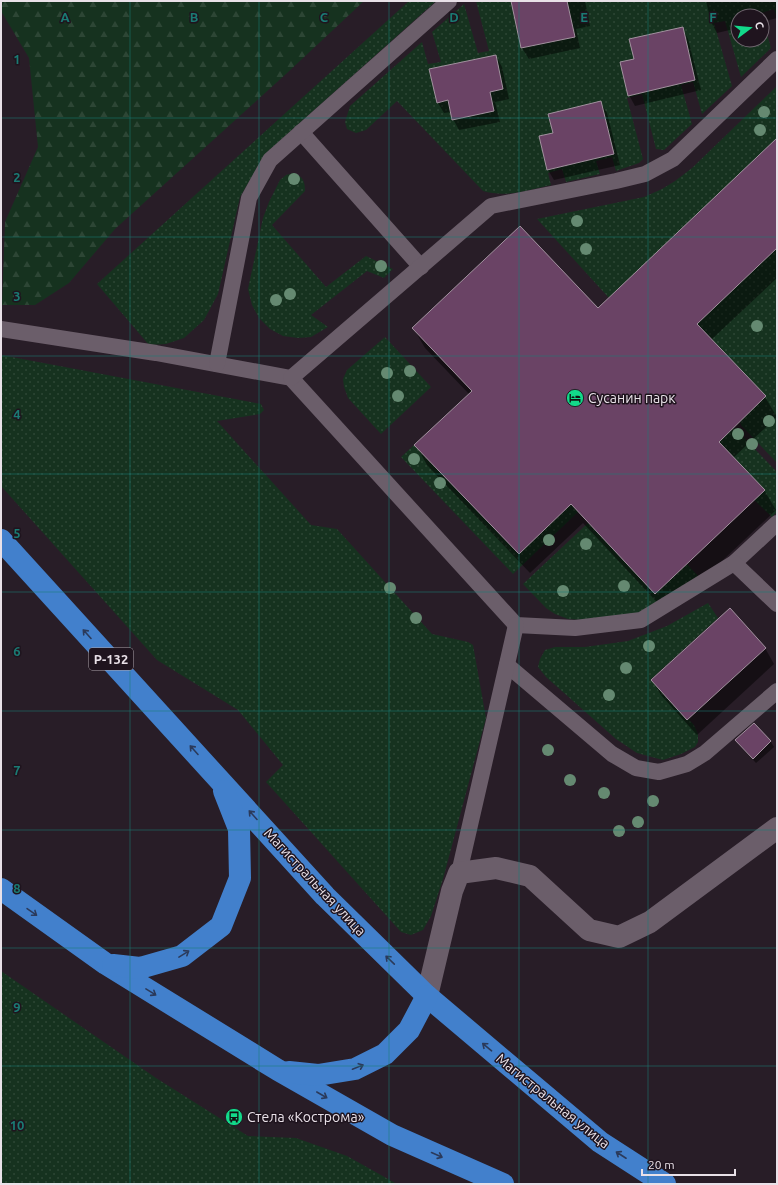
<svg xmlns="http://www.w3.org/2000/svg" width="778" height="1185" font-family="Ubuntu,sans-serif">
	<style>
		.grass { fill: url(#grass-dots); fill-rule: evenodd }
		.forest { fill: url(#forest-firs) }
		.shadow { fill: #0007 }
		.building { fill: #6a4365; stroke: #a2929f }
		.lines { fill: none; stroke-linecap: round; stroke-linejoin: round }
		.service { stroke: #6b5e6a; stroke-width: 16 }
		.minor { stroke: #6b5e6a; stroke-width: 22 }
		.trunk { stroke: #4280cc; stroke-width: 22 }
		.tree { fill: #658971 }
		.oneway { stroke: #2b3a5b }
		.grid { fill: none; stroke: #1a7b74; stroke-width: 1; stroke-opacity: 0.55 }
		.labels { text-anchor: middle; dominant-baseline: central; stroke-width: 3; stroke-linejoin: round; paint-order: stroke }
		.shield { fill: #1f141e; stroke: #aca4ab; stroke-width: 1 }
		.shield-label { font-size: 13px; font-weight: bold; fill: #e9e1e8 }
		.poi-label { font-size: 14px; fill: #e9e1e8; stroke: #1f141e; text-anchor: start }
		.street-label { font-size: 14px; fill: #e9e1e8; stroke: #1f141e }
		.grid-label { font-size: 13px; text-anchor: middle; font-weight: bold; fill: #1a7b74; stroke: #1f141e; stroke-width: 3; stroke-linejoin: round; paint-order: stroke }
	</style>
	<defs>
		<pattern id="grass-dots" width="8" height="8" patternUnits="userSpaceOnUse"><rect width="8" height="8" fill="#16321f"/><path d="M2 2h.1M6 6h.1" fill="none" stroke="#2d4635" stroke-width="1.8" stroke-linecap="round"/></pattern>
		<pattern id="forest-firs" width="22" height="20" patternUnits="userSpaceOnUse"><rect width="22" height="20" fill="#16321f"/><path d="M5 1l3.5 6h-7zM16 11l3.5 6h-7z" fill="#2d4635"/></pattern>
	</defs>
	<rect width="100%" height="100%" fill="#281d27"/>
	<!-- grass -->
	<g class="grass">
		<path d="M409,1H436L265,154L240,197L218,294L204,320L184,338L166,344L149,345L97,284Z"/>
		<path d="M476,1H777V18L774,9L761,13L771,48L741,77L725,21L714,23L732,86L702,114L693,82L681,85L692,124L664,150L656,149L642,94L627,98L643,159L639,163L616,171L612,157L596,161L600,174L566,182L562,169L548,173L551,185C529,190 506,198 483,191L397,101L366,130L356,133L347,129L345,122L350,106L422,42L428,64L441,62L432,32L464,4L478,53L489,51ZM738,16H762V40H738Z"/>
		<path d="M777,86V138L609,298L537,219L644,197L662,189L675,181L692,168Z"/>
		<path d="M293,173C303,176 305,181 305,191L272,225L326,287L366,256L393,269L384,278L367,271L311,315L328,327L311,337L298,338L283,336L270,329L259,318L252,305L248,289L263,218L269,202L280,180L286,175Z"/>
		<path d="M777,248V463L741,425L740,421L766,396L697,324Z"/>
		<path d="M385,337L431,387L381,434L348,398L344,387L343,379L347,370Z"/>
		<path d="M1,355L261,404L264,410L260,414L217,421L311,525L337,529L432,634L468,642L473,645L486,718L443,879L431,916L423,930L411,935L401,932L266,782L283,765L238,710L157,660L1,486Z"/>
		<path d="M719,412L777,472V512L772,517L754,500L765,490L704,426Z"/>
		<path d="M414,445L518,554L571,505L578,512L513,574L401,457Z"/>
		<path d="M588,523L655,594L687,564L700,578L639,613L584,620L568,619L555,614L546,608L523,584Z"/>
		<path d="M708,603L718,618L651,679L694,725L698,734V742L695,747L681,754L663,760L637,753L616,739L546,677L538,667L540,659L545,650L555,647H585L628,641L667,626Z"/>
		<path d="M1,971L156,1078L248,1136L296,1138L347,1156L397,1184H1Z"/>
	</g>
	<!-- forest -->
	<path class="forest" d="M1,1H364L286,74L115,229L69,283L35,305H2L5,222L38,147L29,58L1,11Z"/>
	<!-- shadow -->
	<g class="shadow">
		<path d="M512,1H585L590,26L576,29L580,48L529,59L522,48Z"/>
		<path d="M706,1H777V18L762,22V16H738V28L717,33L711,22Z"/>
		<path d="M682,28L688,39L701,90L635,106L629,95L635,59Z"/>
		<path d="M496,56L502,67L509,99L495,102L500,122L459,130L453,119L451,112L444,113L438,103Z"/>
		<path d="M600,102L607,113L620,165L554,180L548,170L554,134Z"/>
		<path d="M777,139V278L711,340L765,397L777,417L733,458L764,490L776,510L667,613L583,523L530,573L427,465L416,445L469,394L425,348L414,329L598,309Z"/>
		<path d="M765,648L774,664L697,735L661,695L652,680Z"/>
		<path d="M754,725L771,742L774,747L756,763L739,745L736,740Z"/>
	</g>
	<!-- building -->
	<g class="building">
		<path d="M511,1H567L575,37L521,48Z"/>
		<path d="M683,27L695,80L628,96L620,62L634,59L629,39Z"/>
		<path d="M496,55L503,89L490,92L494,111L452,120L448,100L437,103L429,69Z"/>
		<path d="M601,101L614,154L547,170L539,136L553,133L548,114Z"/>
		<path d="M777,138V248L697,324L766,396L719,442L765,490L655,594L571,504L519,554L414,445L472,391L412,328L520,226L598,308Z"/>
		<path d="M730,608L766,648L687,720L651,680Z"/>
		<path d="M754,723L771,741L753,759L735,740Z"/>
	</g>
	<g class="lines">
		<!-- service -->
		<g class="service">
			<path d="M301,132L421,267"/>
			<path d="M1,329L156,353L291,378L516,625L575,628L641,620L734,563L777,523"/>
			<path d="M217,364L249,198L270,160L449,1"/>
			<path d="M291,378L491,206L616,181L645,174L673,159L777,59"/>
			<path d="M734,563L777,604"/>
			<path d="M507,665L612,754L636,768L659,772L687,764L705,753L777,691"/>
			<path d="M459,873L516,625"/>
		</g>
		<!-- minor -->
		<path class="minor" d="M427,996L452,891L459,873L496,868L530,876L589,930L619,937L650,922L777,828"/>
		<!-- trunk -->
		<g class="trunk">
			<path d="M1,540L325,896L427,996L600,1142L665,1184"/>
			<path d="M1,889L106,964L278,1070L392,1135L503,1184"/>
			<path d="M113,965L140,968L182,956L221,926L240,878L239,829L224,791"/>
			<path d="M289,1072L318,1075L355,1069L385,1054L409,1030L427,996"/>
		</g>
	</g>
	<!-- trees -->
	<g class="tree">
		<circle cx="764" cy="112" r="6"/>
		<circle cx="760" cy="130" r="6"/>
		<circle cx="294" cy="179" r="6"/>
		<circle cx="577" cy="221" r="6"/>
		<circle cx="586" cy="249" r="6"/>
		<circle cx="381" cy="266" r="6"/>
		<circle cx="290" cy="294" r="6"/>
		<circle cx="276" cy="300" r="6"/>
		<circle cx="757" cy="326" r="6"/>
		<circle cx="410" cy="371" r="6"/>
		<circle cx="387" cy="373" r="6"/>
		<circle cx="398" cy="396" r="6"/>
		<circle cx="769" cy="421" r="6"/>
		<circle cx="738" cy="434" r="6"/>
		<circle cx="752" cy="444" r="6"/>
		<circle cx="414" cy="459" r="6"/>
		<circle cx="440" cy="483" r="6"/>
		<circle cx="549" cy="540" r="6"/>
		<circle cx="586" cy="544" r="6"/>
		<circle cx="624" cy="586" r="6"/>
		<circle cx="390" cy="588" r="6"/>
		<circle cx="563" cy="591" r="6"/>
		<circle cx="416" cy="618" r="6"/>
		<circle cx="649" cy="646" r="6"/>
		<circle cx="626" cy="668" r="6"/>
		<circle cx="609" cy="695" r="6"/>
		<circle cx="548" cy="750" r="6"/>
		<circle cx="570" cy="780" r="6"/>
		<circle cx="604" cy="793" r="6"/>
		<circle cx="653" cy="801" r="6"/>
		<circle cx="638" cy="822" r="6"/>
		<circle cx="619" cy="831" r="6"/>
	</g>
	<!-- one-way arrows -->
	<defs><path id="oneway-shaft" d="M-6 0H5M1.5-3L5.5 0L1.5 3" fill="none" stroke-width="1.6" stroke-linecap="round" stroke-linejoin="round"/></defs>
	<g class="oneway">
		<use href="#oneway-shaft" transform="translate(87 634) rotate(-132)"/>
		<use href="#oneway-shaft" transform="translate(194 750) rotate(-132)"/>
		<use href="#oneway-shaft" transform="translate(253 815) rotate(-132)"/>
		<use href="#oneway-shaft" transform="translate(32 912) rotate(35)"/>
		<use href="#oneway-shaft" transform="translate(184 954) rotate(-32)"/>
		<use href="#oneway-shaft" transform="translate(390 960) rotate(-136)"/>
		<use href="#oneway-shaft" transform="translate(151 992) rotate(32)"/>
		<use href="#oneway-shaft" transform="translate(487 1047) rotate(-140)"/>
		<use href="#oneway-shaft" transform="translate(358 1067) rotate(-22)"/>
		<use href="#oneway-shaft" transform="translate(322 1095) rotate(30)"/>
		<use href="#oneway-shaft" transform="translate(437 1155) rotate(24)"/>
		<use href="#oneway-shaft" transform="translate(621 1155) rotate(-147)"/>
	</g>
	<!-- grid -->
	<path class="grid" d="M130,1V1184M259,1V1184M389,1V1184M519,1V1184M648,1V1184M1,118H777M1,237H777M1,356H777M1,474H777M1,592H777M1,711H777M1,830H777M1,948H777M1,1066H777"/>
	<!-- icons -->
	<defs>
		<symbol id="hotel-disc" viewBox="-11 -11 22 22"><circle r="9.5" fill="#12d98a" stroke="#1f141e"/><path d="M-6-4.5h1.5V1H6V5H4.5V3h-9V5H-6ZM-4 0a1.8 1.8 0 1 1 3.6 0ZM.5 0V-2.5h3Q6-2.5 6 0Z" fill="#111"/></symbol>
		<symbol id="bus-disc" viewBox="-11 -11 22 22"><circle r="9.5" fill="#12d98a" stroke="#1f141e"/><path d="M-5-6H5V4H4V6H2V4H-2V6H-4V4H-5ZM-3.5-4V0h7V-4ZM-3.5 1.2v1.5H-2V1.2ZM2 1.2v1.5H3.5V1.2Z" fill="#111"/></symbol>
	</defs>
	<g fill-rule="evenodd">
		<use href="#hotel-disc" x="565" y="388" width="20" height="20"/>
		<use href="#bus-disc" x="224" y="1107" width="20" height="20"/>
	</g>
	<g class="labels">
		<!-- shield labels -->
		<rect class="shield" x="89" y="648" width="44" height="22" rx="3"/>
		<g class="shield-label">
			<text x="111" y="659">Р-132</text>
		</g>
		<!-- poi labels -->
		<g class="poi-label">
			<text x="588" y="398">Сусанин парк</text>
			<text x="247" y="1117">Стела «Кострома»</text>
		</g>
		<!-- street labels -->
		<g class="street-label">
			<text transform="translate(315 882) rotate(47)">Магистральная улица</text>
			<text transform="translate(553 1101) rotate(39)">Магистральная улица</text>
		</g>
	</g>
	<g class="grid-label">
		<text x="65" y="22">A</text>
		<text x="194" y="22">B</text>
		<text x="324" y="22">C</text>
		<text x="454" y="22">D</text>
		<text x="584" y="22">E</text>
		<text x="713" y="22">F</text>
		<text x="17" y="64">1</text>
		<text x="17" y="182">2</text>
		<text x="17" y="301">3</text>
		<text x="17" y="419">4</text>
		<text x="17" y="538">5</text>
		<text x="17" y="656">6</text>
		<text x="17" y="775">7</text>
		<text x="17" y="893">8</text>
		<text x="17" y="1012">9</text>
		<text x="17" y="1130">10</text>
	</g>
	<!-- border -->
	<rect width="778" height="1185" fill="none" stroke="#e9e1e8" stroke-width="4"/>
	<!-- north arrow -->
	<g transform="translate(750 28) rotate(74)"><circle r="19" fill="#1f141e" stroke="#70666f"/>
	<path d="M0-3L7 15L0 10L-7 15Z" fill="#12d98a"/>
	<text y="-6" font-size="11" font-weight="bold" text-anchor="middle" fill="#e9e1e8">С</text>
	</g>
	<!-- scale -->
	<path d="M642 1169v6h93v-6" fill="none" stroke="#e9e1e8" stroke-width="2"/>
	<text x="648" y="1169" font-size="12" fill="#e9e1e8" stroke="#1f141e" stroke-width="3" paint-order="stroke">20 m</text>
</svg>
